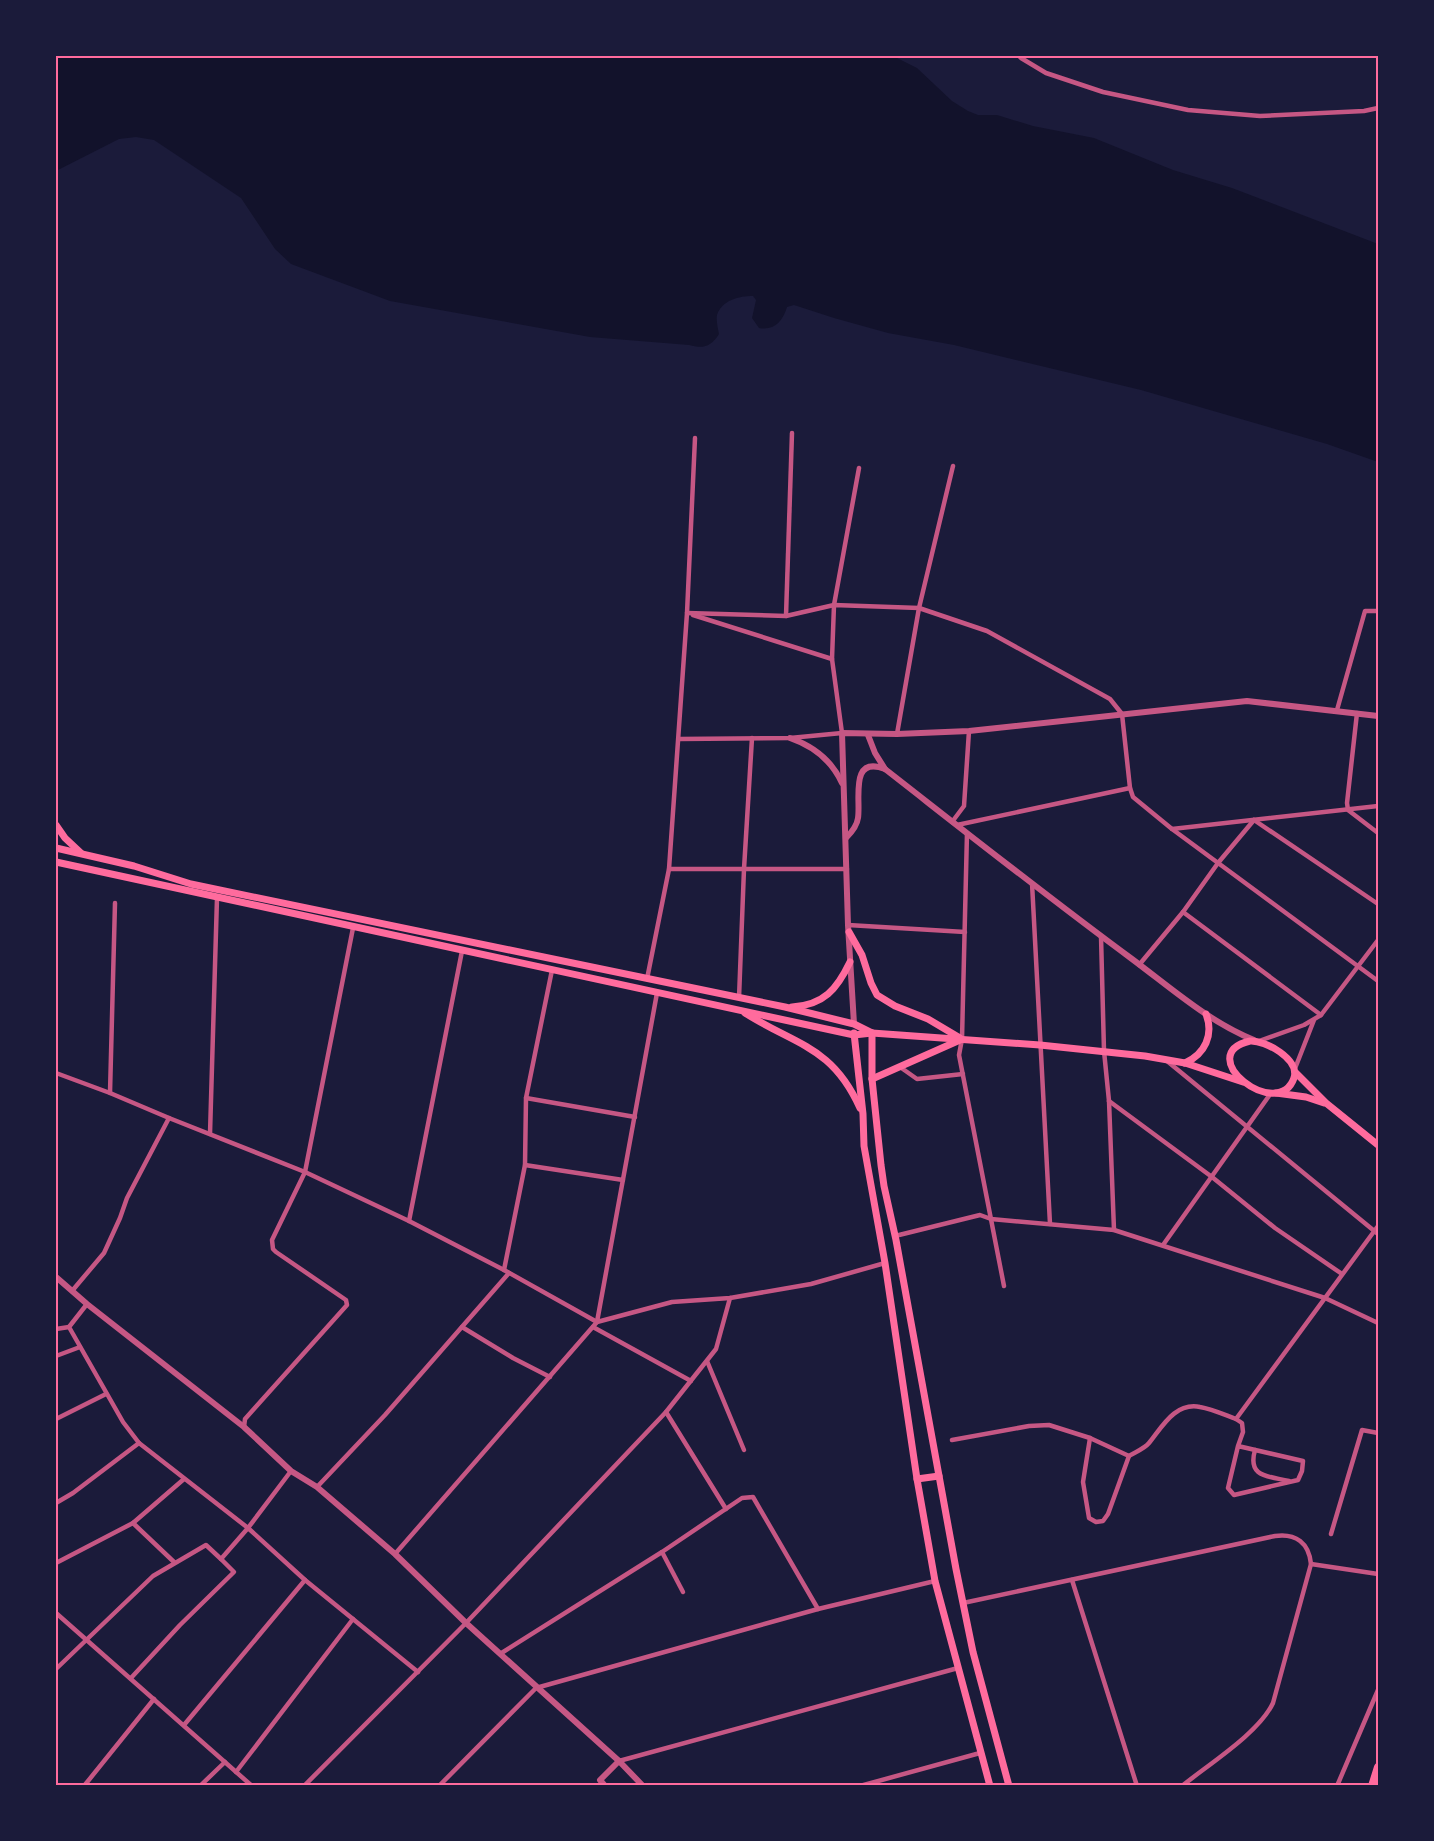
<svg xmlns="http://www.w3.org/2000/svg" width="1434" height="1841" font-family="Jost,sans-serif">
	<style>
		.water { fill: #12122b }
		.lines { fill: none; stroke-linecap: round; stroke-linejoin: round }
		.minor { stroke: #c65784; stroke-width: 4.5 }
		.tertiary { stroke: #c65784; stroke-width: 6 }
		.secondary { stroke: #ff6b9d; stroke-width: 7 }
		.primary { stroke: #ff6b9d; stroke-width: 8 }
		.neatline { fill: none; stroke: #ff6b9d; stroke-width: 2 }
	</style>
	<rect width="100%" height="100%" fill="#1b1b3a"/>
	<!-- water -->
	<path class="water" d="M56,56H893L917,68L952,101L968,111L978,115H997L1033,126L1094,138L1173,170L1232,188L1378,244V462L1327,444L1141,390L954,345L888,333L834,318L794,305L787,307C783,321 774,331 759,328L752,318L756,300L753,296C739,296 722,300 717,315C716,321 718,329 719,334C711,347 703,349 689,345L590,337L390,301L291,264L275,249L241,198L154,140L136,137L119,139L56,171Z"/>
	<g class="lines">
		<!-- minor -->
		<g class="minor">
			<path d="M1019,56L1021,58L1046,73L1103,92L1188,110L1260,116L1364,111L1378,108"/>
			<path d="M687,613L786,616L834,605L919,608L987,631L1110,699L1122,714L1130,788L1133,797L1172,829L1378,981"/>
			<path d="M693,615L832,659"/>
			<path d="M786,616L792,433"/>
			<path d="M1337,710L1365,611H1378"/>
			<path d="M1357,713L1347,803L1348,810L1378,833"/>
			<path d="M897,734L919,608L953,466"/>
			<path d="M679,739L790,738L842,733L832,659L834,605L859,468"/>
			<path d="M1254,820L1378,904"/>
			<path d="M952,822L964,806L969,731"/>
			<path d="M957,825L1130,788"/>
			<path d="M1172,829L1378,806"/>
			<path d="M967,833L962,1039L959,1055L1004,1286"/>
			<path d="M669,869H847"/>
			<path d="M1032,883L1050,1224"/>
			<path d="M1183,912L1321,1015"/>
			<path d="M848,925L965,932"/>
			<path d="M1101,936L1104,1051L1109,1101L1114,1230"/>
			<path d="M1139,965L1183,912L1218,863L1254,820"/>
			<path d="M647,979L669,869L687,613L695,438"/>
			<path d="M739,998L744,869L752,738"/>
			<path d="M1259,1041L1304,1025L1321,1015L1378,940"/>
			<path d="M1167,1061L1378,1234"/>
			<path d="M900,1067L917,1079L963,1074"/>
			<path d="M1294,1071L1314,1020"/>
			<path d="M56,1073L110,1093L169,1118L305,1172L409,1221L504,1270L597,1322L672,1302L730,1298L811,1284L885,1263"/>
			<path d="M110,1093L115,903"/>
			<path d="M526,1098L635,1117"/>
			<path d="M1109,1101L1212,1177L1275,1228L1342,1274"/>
			<path d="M210,1134L217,898"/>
			<path d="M525,1165L623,1180"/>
			<path d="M409,1221L462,951"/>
			<path d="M895,1236L980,1215L991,1219L1114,1230L1325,1298L1378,1323"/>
			<path d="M1163,1245L1271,1093"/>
			<path d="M504,1270L525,1165L526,1098L552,970"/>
			<path d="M72,1291L104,1253L120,1218L127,1198L169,1118"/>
			<path d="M87,1304L69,1327L123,1422L139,1443L248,1528L305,1580L418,1672"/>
			<path d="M462,1327L513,1358L550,1377"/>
			<path d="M593,1327L691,1381"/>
			<path d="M56,1329L69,1327"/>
			<path d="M56,1356L80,1347"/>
			<path d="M707,1361L744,1450"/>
			<path d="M666,1412L726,1509"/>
			<path d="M56,1419L106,1394"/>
			<path d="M1236,1419L1242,1423L1243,1432L1238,1446L1228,1488L1234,1495L1298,1480L1302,1471L1303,1461L1238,1446"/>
			<path d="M244,1427L245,1419L347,1305L346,1300L276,1252L273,1249L272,1240L305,1172L353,928"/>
			<path d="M1090,1438L1083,1482L1089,1518L1096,1522L1103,1521L1108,1514L1129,1456"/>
			<path d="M952,1440L1029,1426L1049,1425L1090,1438L1129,1456C1135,1452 1144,1449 1149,1443C1162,1427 1175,1402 1200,1407C1212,1409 1225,1415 1236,1419L1378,1226"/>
			<path d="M1255,1450C1247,1478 1269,1476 1289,1481"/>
			<path d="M317,1487L385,1415L509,1273"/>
			<path d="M56,1503L73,1493L139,1443"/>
			<path d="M133,1523L174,1562"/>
			<path d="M1331,1534L1362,1430L1378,1433"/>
			<path d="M662,1552L683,1592"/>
			<path d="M395,1554L597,1322L657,993"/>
			<path d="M56,1563L133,1523L184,1479"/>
			<path d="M1311,1564L1378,1574"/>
			<path d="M1072,1580L1137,1786"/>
			<path d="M963,1603L1275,1536C1296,1533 1309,1543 1311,1564L1273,1703C1259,1733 1209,1764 1182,1786"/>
			<path d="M56,1613L252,1786"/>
			<path d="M500,1654L662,1552L742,1498L753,1497L818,1609"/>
			<path d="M56,1669L153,1576L206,1545L221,1559L248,1528L291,1471"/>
			<path d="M131,1678L180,1625L234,1572L221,1559"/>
			<path d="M184,1725L305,1580"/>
			<path d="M619,1761L958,1668"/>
			<path d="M236,1772L353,1619"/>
			<path d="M84,1786L154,1699"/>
			<path d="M200,1786L225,1762"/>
			<path d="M304,1786L466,1623L666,1412L716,1349L730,1298"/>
			<path d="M439,1786L536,1688L818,1609L935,1581"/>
			<path d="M860,1786L980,1753"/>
			<path d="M1337,1786L1378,1690"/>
		</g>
		<!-- tertiary -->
		<g class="tertiary">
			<path d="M868,735L875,753L885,769"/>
			<path d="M790,738C813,746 832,761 842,783"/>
			<path d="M846,838C852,832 857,826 858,818C861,800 849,755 885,769C967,833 1049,898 1132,959C1171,988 1209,1022 1254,1040"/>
			<path d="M854,1024L848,925L842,733L897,734L969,731L1247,701L1378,716"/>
			<path d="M56,1277L87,1304L244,1427L291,1471L317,1487L395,1554L466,1623L619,1761L643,1786"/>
			<path d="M605,1786L600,1780L619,1761"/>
		</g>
		<!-- secondary -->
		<g class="secondary">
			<path d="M56,825L65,838L81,853"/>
			<path d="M56,848L134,866L191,884L785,1007L854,1024L872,1033"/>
			<path d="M56,862L854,1035L872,1033L1040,1045L1145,1056L1185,1063L1243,1082"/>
			<path d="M849,932L862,955L871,983L877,995L895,1006L928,1019L960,1038"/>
			<path d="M792,1007C824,1005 837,989 850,962"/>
			<path d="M745,1013C797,1046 832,1046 860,1108"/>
			<path d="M854,1033L863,1114L864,1146L885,1263L917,1479L935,1581L990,1786"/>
			<path d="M872,1033V1079L881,1165L884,1186L896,1240L956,1569L973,1652L1009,1786"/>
			<path d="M1250,1041C1265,1040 1300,1059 1294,1078C1278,1123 1191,1055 1250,1041Z"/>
			<path d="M1185,1063C1205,1054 1214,1035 1206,1014"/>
			<path d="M1295,1072L1326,1103L1378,1145"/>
			<path d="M872,1079L960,1040"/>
			<path d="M1276,1093L1306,1097L1324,1103"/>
			<path d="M917,1479L939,1476"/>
		</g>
		<!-- primary -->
		<path class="primary" d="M1372,1786L1378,1767"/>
	</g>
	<!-- border -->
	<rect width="1434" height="1841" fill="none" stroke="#1b1b3a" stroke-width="114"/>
	<rect x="57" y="57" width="1320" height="1727" class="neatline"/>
</svg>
